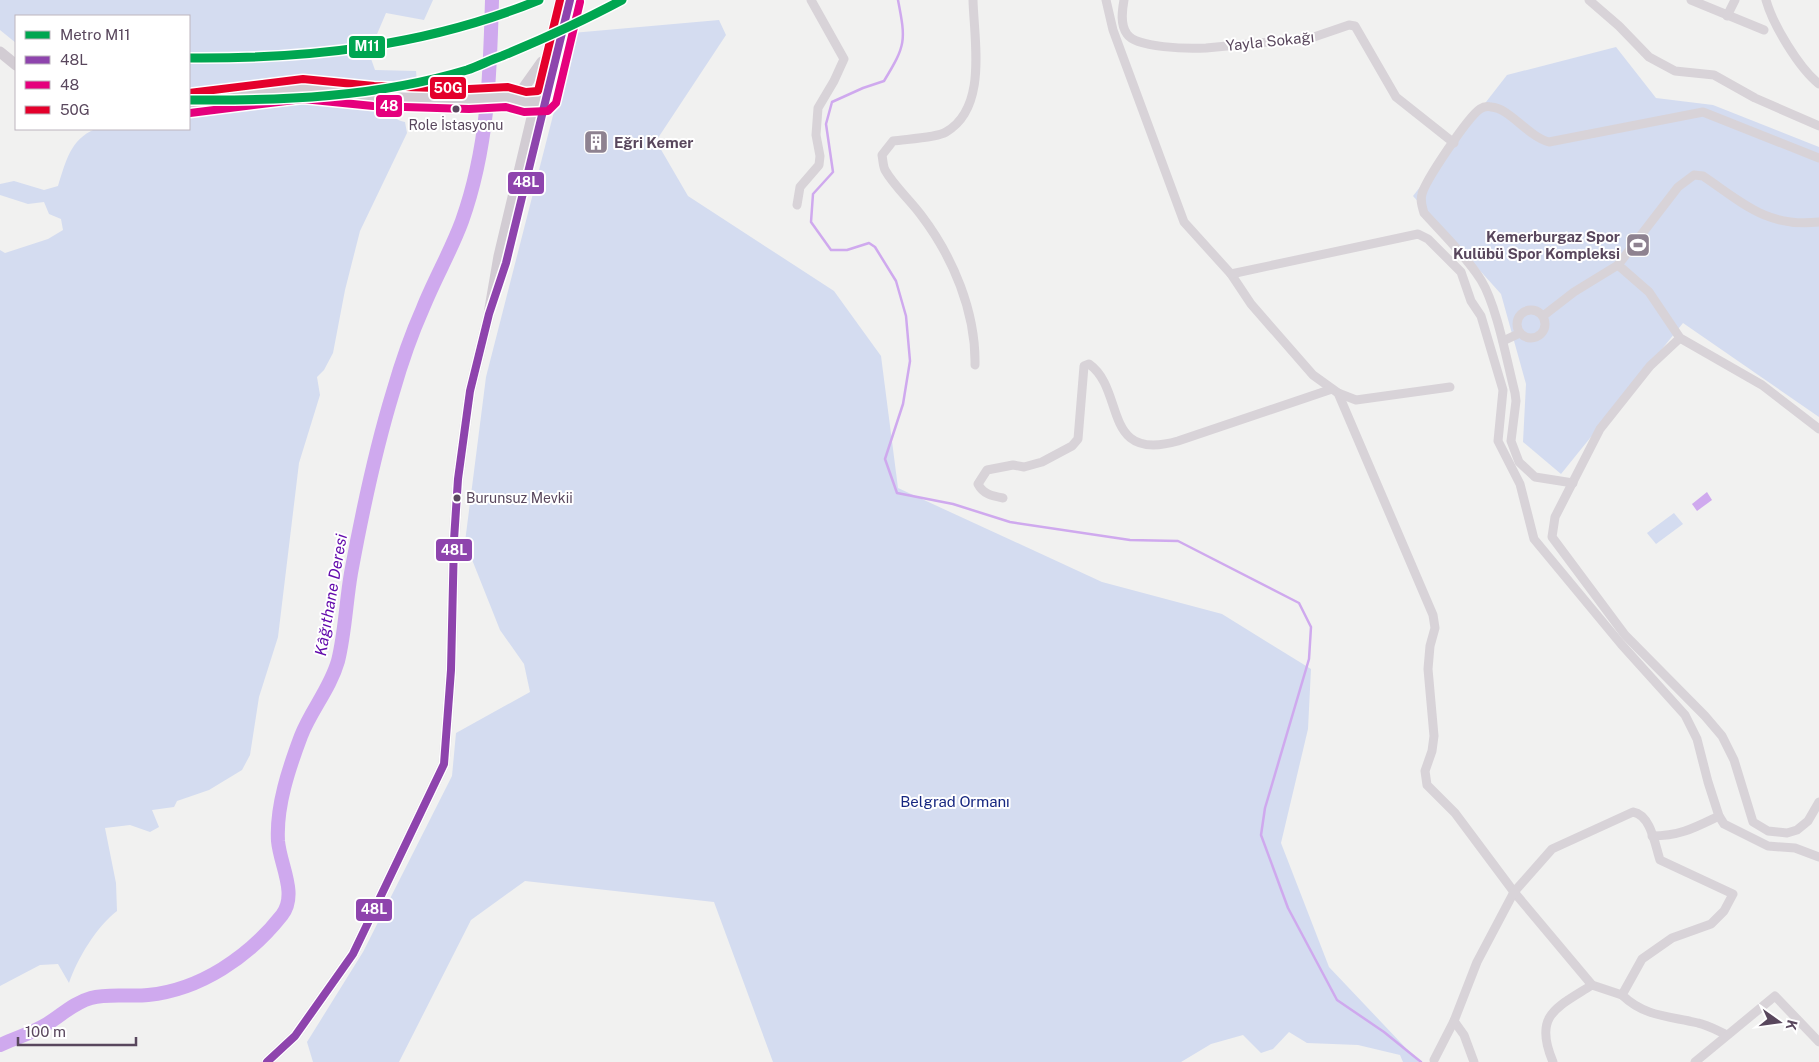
<svg xmlns="http://www.w3.org/2000/svg" width="1819" height="1062" font-family="'Public Sans',sans-serif">
	<style>
		.green { fill: #d4dcf0 }
		.water { fill: #cfa9ee }
		.lines { fill: none; stroke-linecap: round; stroke-linejoin: round }
		.stream { stroke: #cfa9ee; stroke-width: 2.5 }
		.river { stroke: #cfa9ee; stroke-width: 14 }
		.minor { stroke: #d8d3d8; stroke-width: 9 }
		.major { stroke: #d2ccd3; stroke-width: 11 }
		.bus-1-casing { stroke: #fff; stroke-width: 11 }
		.bus-2-casing { stroke: #fff; stroke-width: 11 }
		.bus-3-casing { stroke: #fff; stroke-width: 11 }
		.bus-1 { stroke: #8e44ad; stroke-width: 8 }
		.bus-2 { stroke: #e5007d; stroke-width: 8 }
		.bus-3 { stroke: #e4002b; stroke-width: 8 }
		.metro-1-casing { stroke: #fff; stroke-width: 12 }
		.metro-1 { stroke: #00a651; stroke-width: 9 }
		.bus-dot { fill: #59475d; stroke: #fff; stroke-width: 2 }
		.labels { text-anchor: middle; dominant-baseline: central; stroke-width: 4; stroke-linejoin: round; paint-order: stroke }
		.bus-label { font-size: 14px; fill: #59475d; stroke: #fff }
		.street-label { font-size: 15px; fill: #59475d; stroke: #fff }
		.poi-label { font-size: 15px; font-weight: bold; fill: #59475d; stroke: #fff; text-anchor: start }
		.park-label { font-size: 15px; fill: #162780; stroke: #fff }
		.water-label { font-size: 16px; font-style: italic; fill: #630bac; stroke: #fff }
		.line-badge { stroke: #fff; stroke-width: 2 }
		.badge-label { font-size: 14px; text-anchor: middle; font-weight: bold; fill: #fff }
	</style>
	<rect width="100%" height="100%" fill="#f1f1f0"/>
	<!-- green -->
	<g class="green">
		<path d="M0,0H433L424,20L386,13L369,53L375,70L416,71L418,93L351,84L298,81L189,91V16H16V43L0,30Z"/>
		<path d="M719,20L726,35L656,141L688,196L834,291L881,356L898,488L1102,582L1222,614L1311,669L1308,729L1281,843L1329,967L1419,1062H1403L1400,1055L1358,1045L1307,1043L1289,1032L1273,1049L1261,1053L1243,1035L1211,1044L1181,1062H773L714,902L525,881L471,920L399,1062H313L307,1042L363,952L452,776L456,733L530,692L524,664L500,630L465,542L486,377L559,92L572,33Z"/>
		<path d="M1616,47L1656,98L1713,105L1819,147V417L1683,323L1561,474L1523,442L1526,384L1501,294L1413,196L1507,75Z"/>
		<path d="M319,97L351,98L383,104V111C392,114 396,121 405,122L407,133L360,231L345,290L333,353L324,370L317,377L320,395L299,463L278,637L259,697L250,755L242,770L209,790L177,801L174,807L152,810L159,827L150,832L130,825L105,828L116,883L117,911C97,926 77,959 69,983L58,964L40,965L0,986V250L5,253L48,239L63,230L61,219L49,214L44,202L28,204L0,195V184L14,181L44,190L58,186C66,161 70,140 95,129H189V109Z"/>
		<path d="M1674,513L1683,524L1656,544L1647,533Z"/>
	</g>
	<!-- water -->
	<path class="water" d="M1707,492L1712,500L1697,511L1692,504Z"/>
	<g class="lines">
		<!-- stream -->
		<path class="stream" d="M898,0C906,41 906,45 884,81L863,88L832,102L826,124L833,172L813,194L811,222L831,250H847L869,243L875,247L896,281L906,316L910,361L903,404L885,459L897,493L953,504L1010,522L1130,540L1178,541L1299,603L1311,627L1309,659L1265,808L1261,835L1288,908L1337,1000L1384,1032L1421,1062"/>
		<!-- river -->
		<path class="river" d="M0,1045C16,1038 32,1033 47,1024C62,1015 73,1003 91,998C109,993 129,997 148,995C200,990 249,957 282,915C298,894 280,865 278,841C276,806 289,768 301,736C311,710 330,689 338,661C345,633 346,602 351,573C362,513 375,451 393,392C401,364 411,335 423,308C435,278 451,251 462,221C488,148 490,76 492,0"/>
		<!-- minor -->
		<g class="minor">
			<path d="M973,0C974,40 988,108 946,132C936,138 906,139 893,141L882,155C883,160 883,166 885,170C894,186 910,200 921,215C953,257 976,312 975,365"/>
			<path d="M1106,0L1113,30L1184,222L1231,274L1251,304L1313,375L1338,393L1433,615L1435,628L1430,646L1428,669L1434,736L1432,751L1425,771L1427,785L1455,813L1514,892L1592,985L1622,995"/>
			<path d="M1124,0C1122,11 1120,25 1127,34C1136,48 1189,49 1206,48L1311,38L1349,25L1355,26L1396,97L1454,143"/>
			<path d="M1589,0L1619,26L1649,57L1675,71L1714,75L1755,98L1819,126"/>
			<path d="M1691,0L1764,30"/>
			<path d="M1766,0C1773,25 1799,68 1819,84"/>
			<path d="M1727,16L1735,0"/>
			<path d="M797,205L800,187L819,165L820,156L816,135L818,108L834,81L844,59L811,0"/>
			<path d="M1618,265L1649,292L1680,338L1762,385L1819,429"/>
			<path d="M1231,274L1418,234L1428,239L1461,272L1471,301L1481,316L1503,390L1498,441L1520,484L1534,539L1621,644L1685,715L1697,739L1708,782L1719,816L1724,824L1768,846L1795,848L1819,857"/>
			<circle cx="1531" cy="324" r="14"/>
			<path d="M1543,316L1574,292L1618,265L1678,187L1694,175L1703,176C1743,203 1767,228 1819,222"/>
			<path d="M1680,338L1650,366L1600,429L1555,517L1552,537L1625,635L1705,716L1722,736L1734,760L1753,822L1768,831L1787,833L1797,830L1808,821L1819,802"/>
			<path d="M1503,341L1520,333"/>
			<path d="M1338,393L1356,400L1450,387"/>
			<path d="M1573,483L1535,477L1519,462L1511,441L1516,401L1515,393C1507,362 1497,306 1481,280C1466,256 1443,234 1424,213C1422,206 1420,201 1422,194C1425,181 1468,117 1480,109C1483,107 1487,106 1491,107C1510,108 1527,136 1549,142L1703,112L1819,158"/>
			<path d="M1003,498C992,496 983,494 978,484L987,470L1013,465L1024,467L1042,462L1072,446L1078,439L1084,366L1089,364C1126,390 1101,463 1178,441L1332,389"/>
			<path d="M1652,836C1680,836 1694,828 1719,816"/>
			<path d="M1454,1021L1464,1035L1474,1062"/>
			<path d="M1434,1060L1454,1021L1477,962L1514,892L1552,849L1633,812C1651,815 1655,845 1660,860L1733,894L1724,911L1711,924L1672,938L1642,959L1622,995C1645,1017 1669,1016 1698,1023C1708,1025 1718,1031 1727,1035"/>
			<path d="M1553,1062C1533,1015 1556,1008 1592,985"/>
			<path d="M1695,1062L1775,996L1819,1042"/>
		</g>
		<!-- major -->
		<g class="major">
			<path d="M0,52L16,65"/>
			<path d="M520,93L542,62"/>
			<path d="M507,97L525,102H542"/>
			<path d="M189,103L303,89L373,96L448,99L497,98L530,94L546,101"/>
			<path d="M502,275L570,0"/>
			<path d="M267,1062L295,1036L353,954L444,764L451,670L454,540L458,479L470,391L489,314L499,256L560,0"/>
		</g>
		<defs>
			<path id="bus-1" d="M267,1062L295,1036L353,954L444,764L451,670L454,540L458,479L470,391L489,314L506,263L570,0"/>
			<path id="bus-2" d="M190,113L303,99L373,106L469,109L506,107L524,112L548,111L556,103L580,2"/>
			<path id="bus-3" d="M189,93L303,79L374,86L469,89L508,87L526,92L538,91L560,0"/>
		</defs>
		<!-- bus-1 casing -->
		<use href="#bus-1" class="bus-1-casing"/>
		<!-- bus-2 casing -->
		<use href="#bus-2" class="bus-2-casing"/>
		<!-- bus-3 casing -->
		<use href="#bus-3" class="bus-3-casing"/>
		<!-- bus-1 -->
		<use href="#bus-1" class="bus-1"/>
		<!-- bus-2 -->
		<use href="#bus-2" class="bus-2"/>
		<!-- bus-3 -->
		<use href="#bus-3" class="bus-3"/>
		<defs>
			<g id="metro-1">
				<path d="M189,58C310,59 427,46 539,0"/>
				<path d="M189,100C281,101 378,97 467,70C479,66 490,60 502,56C543,39 583,21 622,0"/>
			</g>
		</defs>
		<!-- metro-1 casing -->
		<use href="#metro-1" class="metro-1-casing"/>
		<!-- metro-1 -->
		<use href="#metro-1" class="metro-1"/>
	</g>
	<!-- icons -->
	<defs>
		<symbol id="building-square" viewBox="-11 -11 22 22"><rect x="-9" y="-9" width="18" height="18" rx="4" fill="#8e8290" stroke="#fff"/><path d="M-4-6H4V6H1V3H-1V6H-4ZM-2.5-4.3h1.7v1.8h-1.7ZM.8-4.3h1.7v1.8H.8ZM-2.5-1h1.7V.8h-1.7ZM.8-1h1.7V.8H.8Z" fill="#fff"/></symbol>
		<symbol id="stadium-square" viewBox="-11 -11 22 22"><rect x="-9" y="-9" width="18" height="18" rx="4" fill="#8e8290" stroke="#fff"/><path d="M0-5a6.5 5 0 1 0 0 10a6.5 5 0 1 0 0-10ZM-3.5-1.8h7v3.6h-7Z" fill="#fff"/></symbol>
	</defs>
	<g fill-rule="evenodd">
		<use href="#building-square" x="582" y="128" width="28" height="28"/>
		<use href="#stadium-square" x="1624" y="231" width="28" height="28"/>
	</g>
	<!-- markers -->
	<g class="bus-dot">
		<circle cx="456" cy="109" r="4.5"/>
		<circle cx="457" cy="498" r="4.5"/>
	</g>
	<g class="labels">
		<!-- bus labels -->
		<g class="bus-label">
			<text x="456" y="125">Role İstasyonu</text>
			<text x="466" y="498" text-anchor="start">Burunsuz Mevkii</text>
		</g>
		<!-- street labels -->
		<g class="street-label">
			<text transform="translate(1270 41) rotate(-6)">Yayla Sokağı</text>
		</g>
		<!-- poi labels -->
		<g class="poi-label">
			<text x="614" y="142">Eğri Kemer</text>
			<text x="1620" y="236" text-anchor="end">Kemerburgaz Spor<tspan x="1620" dy="17">Kulübü Spor Kompleksi</tspan></text>
		</g>
		<!-- park labels -->
		<g class="park-label">
			<text x="955" y="801">Belgrad Ormanı</text>
		</g>
		<!-- water labels -->
		<g class="water-label">
			<text transform="translate(331 595) rotate(-80)">Kâğıthane Deresi</text>
		</g>
	</g>
	<g class="line-badge">
		<rect x="348" y="35" width="38" height="24" rx="5" fill="#00a651"/>
		<rect x="429" y="76" width="38" height="24" rx="5" fill="#e4002b"/>
		<rect x="375" y="94" width="28" height="24" rx="5" fill="#e5007d"/>
		<rect x="507" y="171" width="38" height="24" rx="5" fill="#8e44ad"/>
		<rect x="435" y="538" width="38" height="24" rx="5" fill="#8e44ad"/>
		<rect x="355" y="898" width="38" height="24" rx="5" fill="#8e44ad"/>
	</g>
	<g class="badge-label">
		<text x="367" y="51">M11</text>
		<text x="448" y="93">50G</text>
		<text x="389" y="111">48</text>
		<text x="526" y="187">48L</text>
		<text x="454" y="555">48L</text>
		<text x="374" y="914">48L</text>
	</g>
	<!-- legend -->
	<rect x="15" y="15" width="175" height="115" fill="#ffffff" stroke="#bdb5be"/>
	<rect x="25" y="31" width="25" height="8" fill="#00a651" stroke="#bdb5be"/>
	<text x="60" y="40" font-size="15" fill="#59475d">Metro M11</text>
	<rect x="25" y="56" width="25" height="8" fill="#8e44ad" stroke="#bdb5be"/>
	<text x="60" y="65" font-size="15" fill="#59475d">48L</text>
	<rect x="25" y="81" width="25" height="8" fill="#e5007d" stroke="#bdb5be"/>
	<text x="60" y="90" font-size="15" fill="#59475d">48</text>
	<rect x="25" y="106" width="25" height="8" fill="#e4002b" stroke="#bdb5be"/>
	<text x="60" y="115" font-size="15" fill="#59475d">50G</text>
	<!-- north arrow -->
	<g transform="translate(1779 1022) rotate(104)" stroke="#ffffff" stroke-width="4" paint-order="stroke">
	<path d="M0-4L9 19L0 12L-9 19Z" fill="#59475d"/>
	<text y="-8" font-size="14" font-weight="bold" text-anchor="middle" fill="#59475d">K</text>
	</g>
	<!-- scale -->
	<path d="M18 1037v8h118v-8" fill="none" stroke="#59475d" stroke-width="2.5"/>
	<text x="25" y="1037" font-size="15" fill="#59475d" stroke="#ffffff" stroke-width="4" paint-order="stroke">100 m</text>
</svg>
